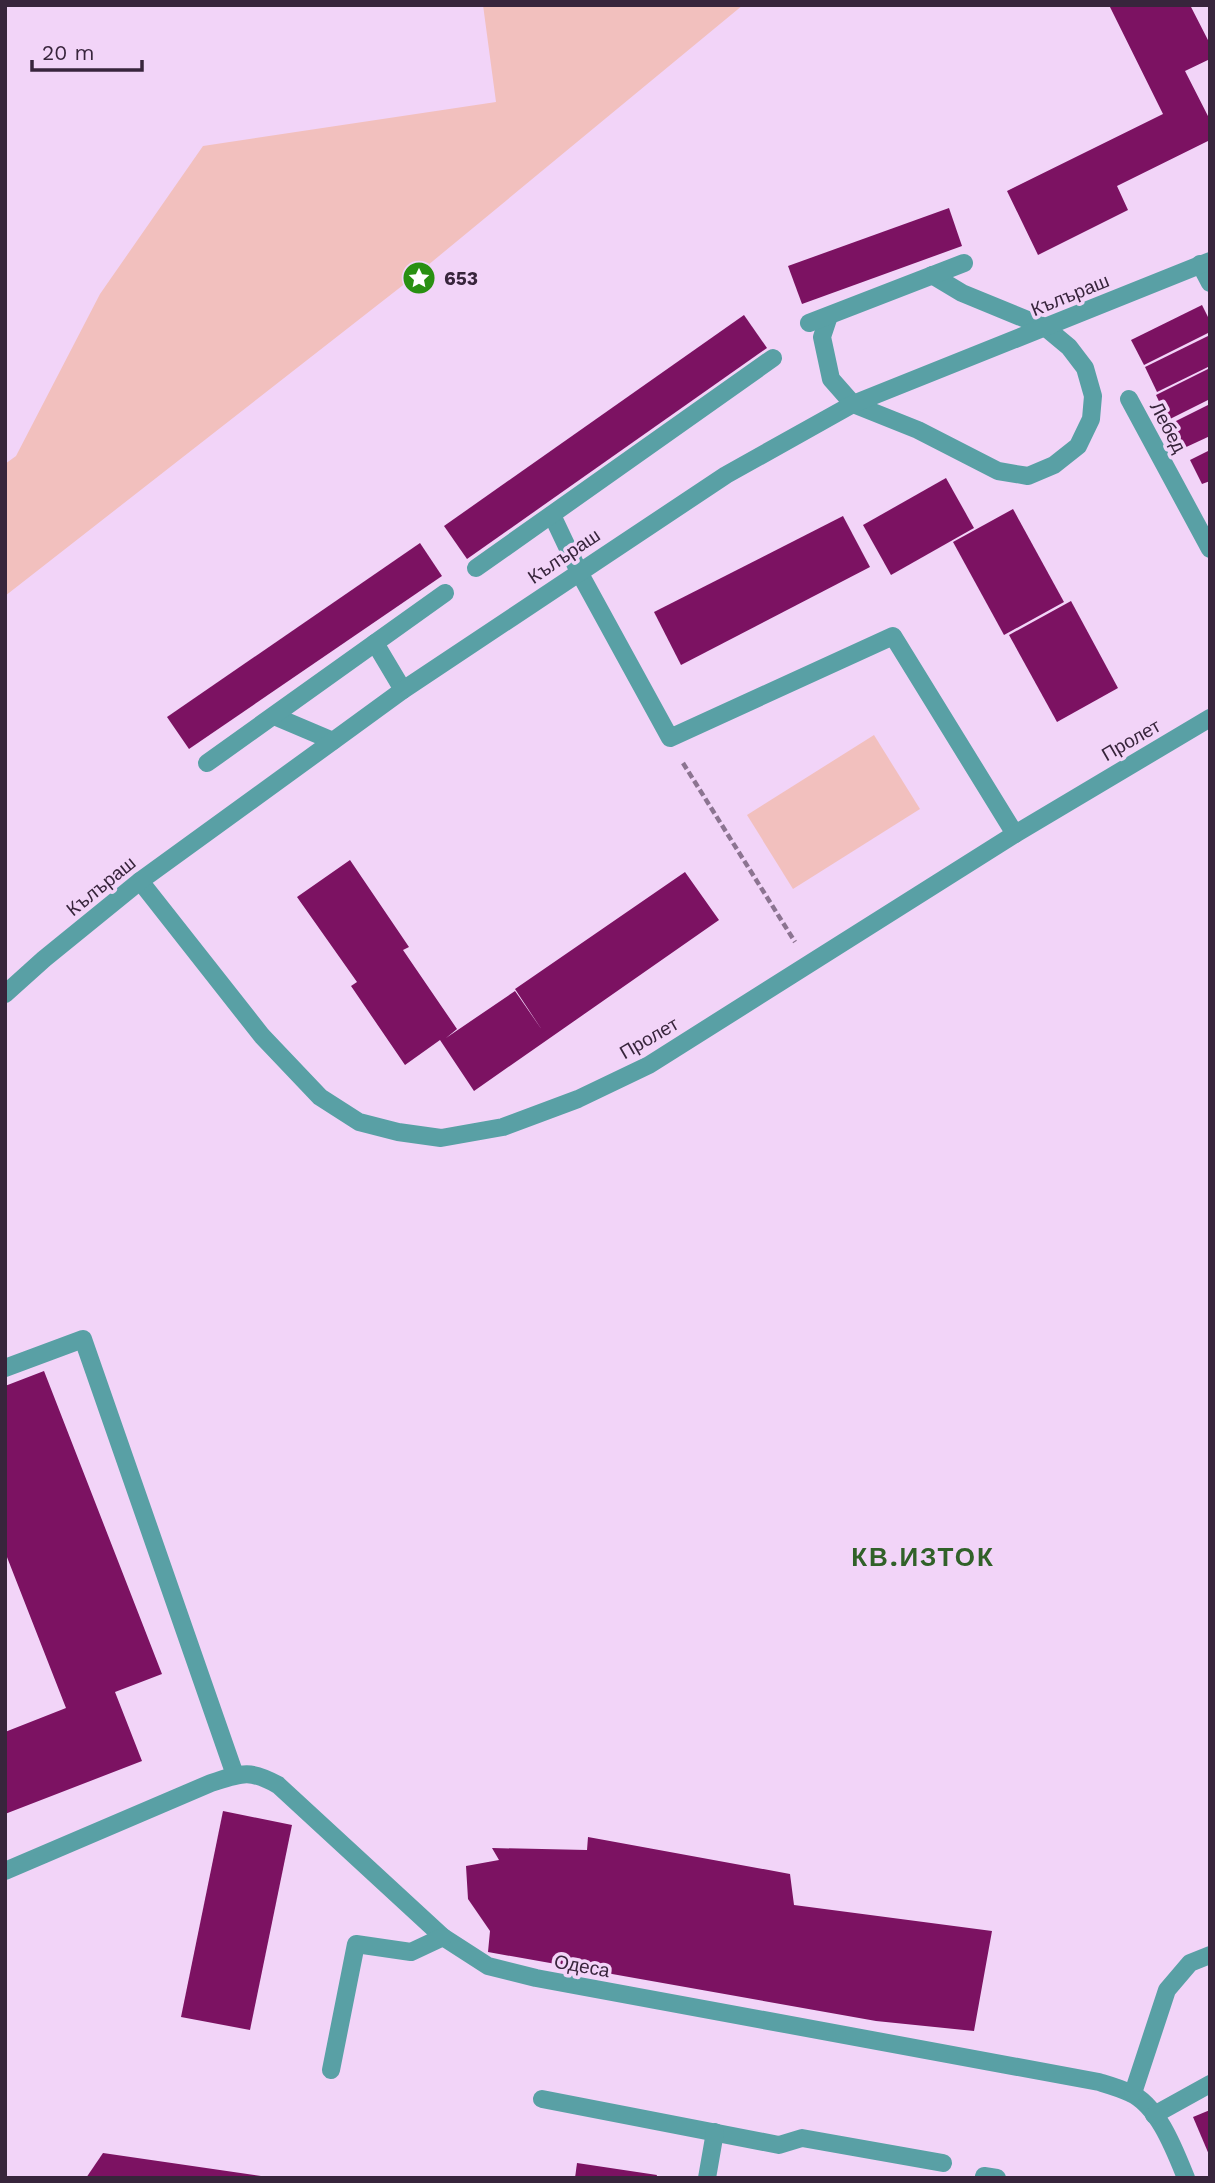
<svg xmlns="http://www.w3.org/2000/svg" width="1215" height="2183" font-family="'Work Sans',sans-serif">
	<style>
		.green { fill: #f2c0be }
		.building { fill: #7c1262 }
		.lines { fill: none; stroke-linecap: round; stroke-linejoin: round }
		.path { stroke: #8c7491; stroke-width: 4.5; stroke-dasharray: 7 3.5; stroke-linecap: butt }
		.minor { stroke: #59a0a5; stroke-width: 18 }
		.labels { text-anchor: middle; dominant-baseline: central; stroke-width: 7; stroke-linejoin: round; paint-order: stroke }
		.poi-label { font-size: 19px; font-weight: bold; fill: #38253c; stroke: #f2d4f8; text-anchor: start }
		.street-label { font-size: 19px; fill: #38253c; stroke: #f2d4f8 }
		.district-label { font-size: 26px; font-weight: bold; letter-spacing: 2px; fill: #316129; stroke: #f2d4f8 }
	</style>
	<rect width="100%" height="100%" fill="#f2d4f8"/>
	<!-- green -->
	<g class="green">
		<path d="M483,5H743L416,275L5,596V464L16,456L100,294L203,146L496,102Z"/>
		<path d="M874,735L920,809L793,889L747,815Z"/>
	</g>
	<!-- building -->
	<g class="building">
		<path d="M1109,5H1190L1210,44V59L1185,71L1210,120V140L1117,186L1128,210L1038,255L1007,191L1163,114Z"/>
		<path d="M949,208L962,246L802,304L788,266Z"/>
		<path d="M1202,305L1210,321V332L1144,365L1131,340Z"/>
		<path d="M744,315L767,348L467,559L444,526Z"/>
		<path d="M1210,335V366L1157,392L1145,367Z"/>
		<path d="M1210,368V399L1168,420L1156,395Z"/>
		<path d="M1210,404V436L1182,449L1170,424Z"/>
		<path d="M1210,450V481L1202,484L1190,460Z"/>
		<path d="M946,478L974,528L891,575L863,525Z"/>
		<path d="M1013,509L1064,602L1004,635L953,542Z"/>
		<path d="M843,516L870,567L681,665L654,612Z"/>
		<path d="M420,543L442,576L189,749L167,717Z"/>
		<path d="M1071,601L1118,688L1057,722L1009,635Z"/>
		<path d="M350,860L409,947L403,950L457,1029L446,1038L515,991L542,1030L515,989L685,872L719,920L474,1091L440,1040L405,1065L351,986L357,982L297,897Z"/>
		<path d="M44,1371L162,1674L115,1692L142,1761L5,1814V1732L66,1708L5,1552V1386Z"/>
		<path d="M223,1811L292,1825L250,2030L181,2017Z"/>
		<path d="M588,1837L790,1874L794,1905L992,1931L974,2031L876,2021L488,1952L490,1931L468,1899L466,1866L499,1860L492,1848L587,1850Z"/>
		<path d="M1210,2110V2157L1193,2117Z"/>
		<path d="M103,2153L261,2176L260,2178H86Z"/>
		<path d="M577,2163L657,2175L656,2178H575Z"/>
	</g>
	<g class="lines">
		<!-- path -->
		<path class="path" d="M683,763L795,942"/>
		<!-- minor -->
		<g class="minor">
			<path d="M1200,264L1210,283"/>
			<path d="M829,316L822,337L831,379L853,404L918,430L998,471L1028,476L1054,465L1078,446L1091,419L1093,396L1085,368L1069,347L1045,327L962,293L932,275"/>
			<path d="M809,323L964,263"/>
			<path d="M1129,399L1210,549"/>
			<path d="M552,515L579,572L670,738L893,636L1015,834"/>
			<path d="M476,568L773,358"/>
			<path d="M375,643L403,690"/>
			<path d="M274,716L333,741"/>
			<path d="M207,763L445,593"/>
			<path d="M140,881L262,1036L320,1097L359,1122L398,1132L441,1138L503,1127L578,1099L649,1065L1015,834L1210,718"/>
			<path d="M5,994L44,959L140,881L333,741L403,690L726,475L853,404L1210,261"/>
			<path d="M5,1368L83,1339L235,1775"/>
			<path d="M5,1871L211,1783C242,1773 249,1769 278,1785L443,1937L488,1966L536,1978L1099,2082C1109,2085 1120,2088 1130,2093C1158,2105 1175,2151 1186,2178"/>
			<path d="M331,2070L356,1944L411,1952L443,1937"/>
			<path d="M1133,2093L1167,1990L1190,1963L1210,1955"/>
			<path d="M542,2099L779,2145L802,2138L943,2163"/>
			<path d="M1154,2115L1210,2084"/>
			<path d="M984,2176L997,2178"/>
			<path d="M707,2178L715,2132"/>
		</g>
	</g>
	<!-- icons -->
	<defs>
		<symbol id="sight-disc" viewBox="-11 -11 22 22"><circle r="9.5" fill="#299012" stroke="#f2d4f8"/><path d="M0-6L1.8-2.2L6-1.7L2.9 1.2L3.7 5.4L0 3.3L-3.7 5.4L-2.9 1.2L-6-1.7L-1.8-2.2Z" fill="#fff"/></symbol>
	</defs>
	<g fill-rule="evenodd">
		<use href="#sight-disc" x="400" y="259" width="38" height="38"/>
	</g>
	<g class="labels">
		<!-- poi labels -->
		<g class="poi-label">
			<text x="444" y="278">653</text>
		</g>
		<!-- street labels -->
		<g class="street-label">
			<text transform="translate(1070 295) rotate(-22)">Кълъраш</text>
			<text transform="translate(1168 427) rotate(62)">Лебед</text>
			<text transform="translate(564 556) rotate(-34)">Кълъраш</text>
			<text transform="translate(1131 740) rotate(-30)">Пролет</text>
			<text transform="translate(101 886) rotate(-39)">Кълъраш</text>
			<text transform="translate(649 1038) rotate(-30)">Пролет</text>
			<text transform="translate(582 1966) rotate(10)">Одеса</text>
		</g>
		<!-- district labels -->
		<g class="district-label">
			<text x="923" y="1557">КВ.ИЗТОК</text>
		</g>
	</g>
	<!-- border -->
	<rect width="1215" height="2183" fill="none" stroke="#38253c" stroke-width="14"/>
	<!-- scale -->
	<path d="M32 60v10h110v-10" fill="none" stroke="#38253c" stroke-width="3.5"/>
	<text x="42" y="60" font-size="21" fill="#38253c" stroke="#f2d4f8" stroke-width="5" paint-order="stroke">20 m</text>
</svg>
